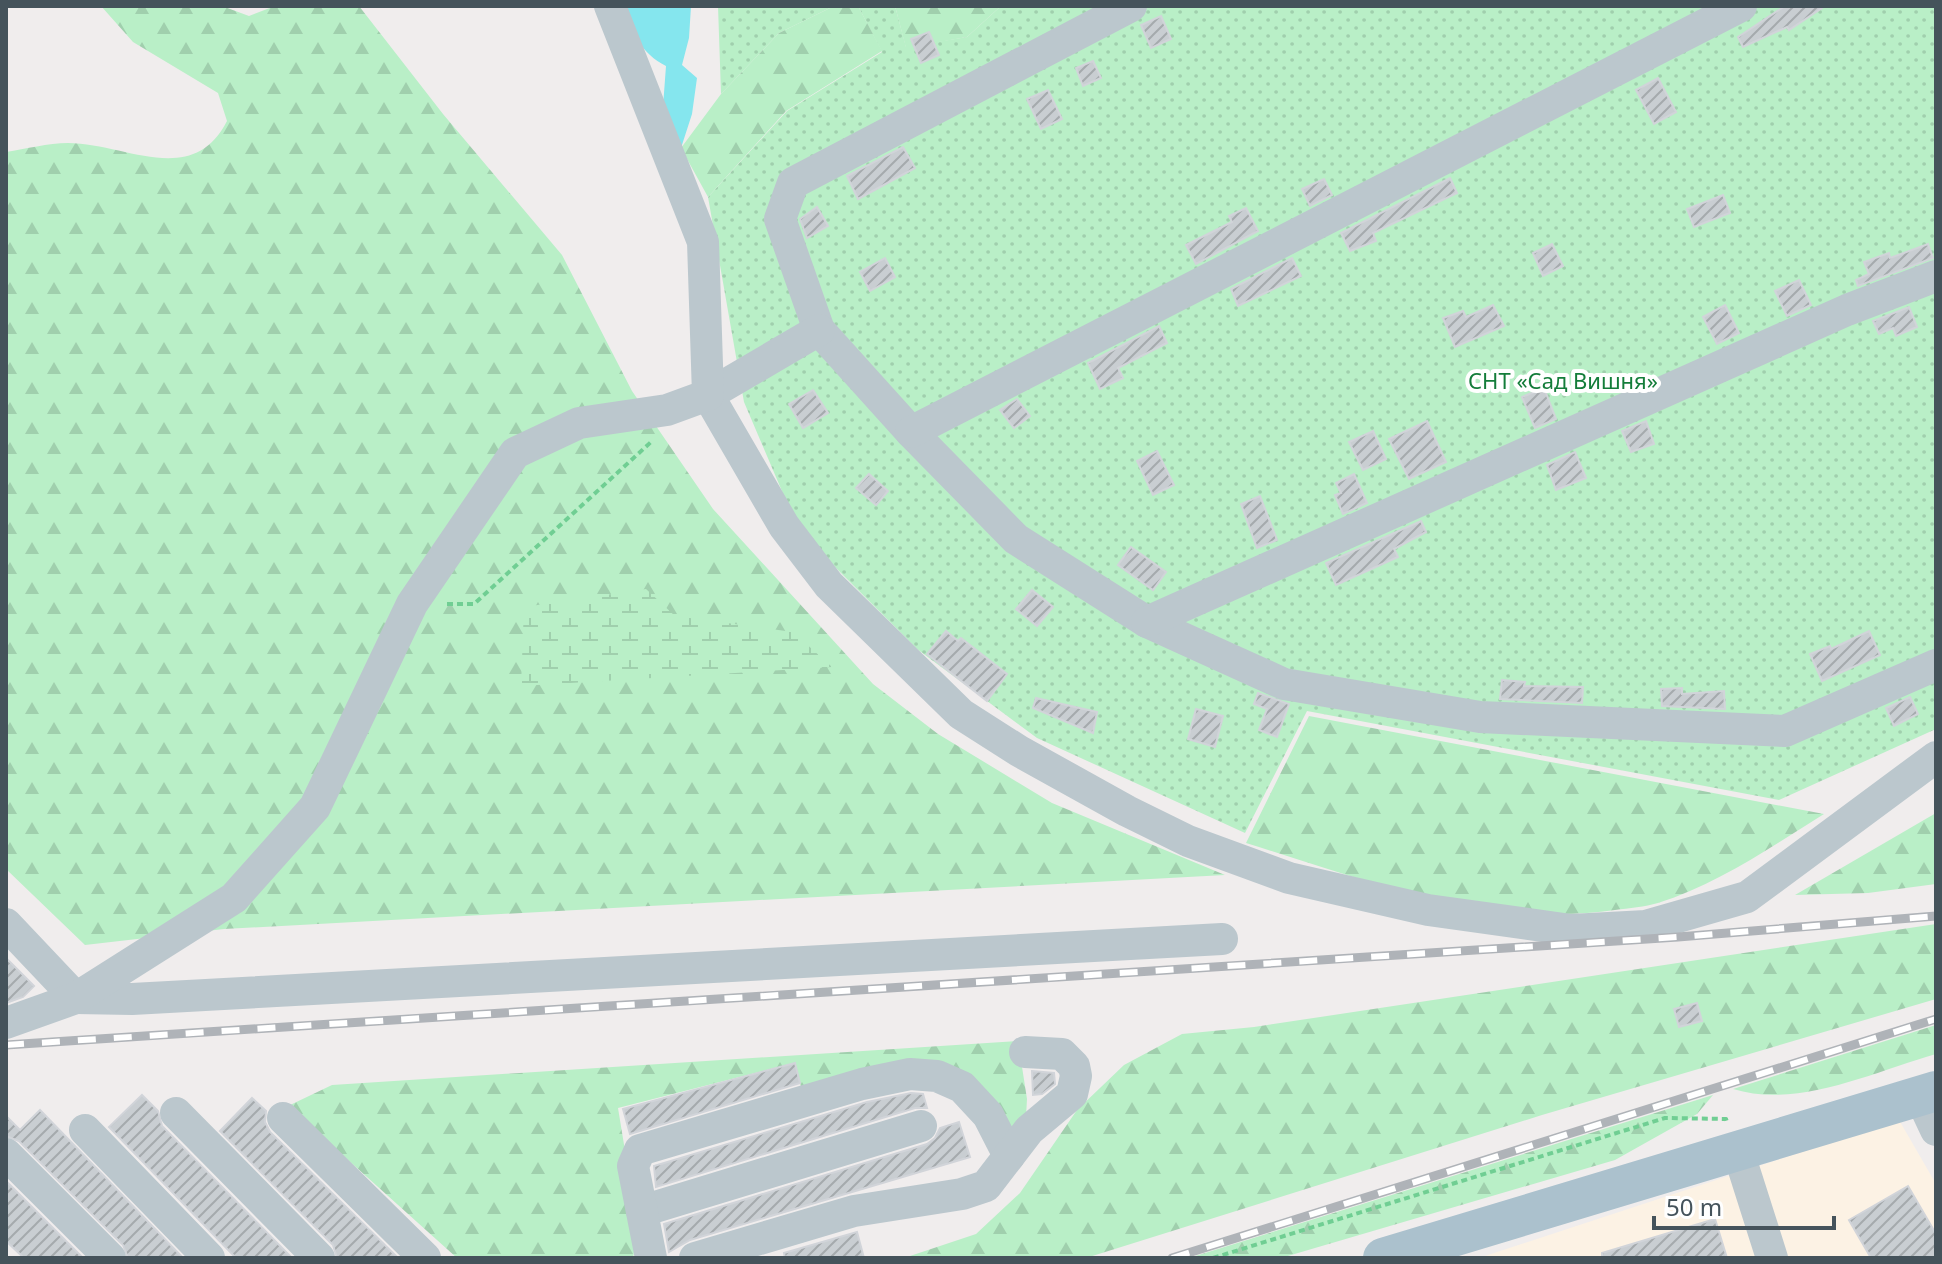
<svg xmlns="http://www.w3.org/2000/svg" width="1942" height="1264" font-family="'Noto Sans',sans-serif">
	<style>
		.commercial { fill: #fcf2e4 }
		.green { fill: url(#green-dots) }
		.forest { fill: url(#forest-firs) }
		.wetland { fill: url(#wetland-marsh) }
		.water { fill: #85e6ee }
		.building { fill: url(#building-hatch); stroke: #d1d4d9; stroke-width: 2 }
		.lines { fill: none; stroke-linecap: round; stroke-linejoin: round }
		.path { stroke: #70ce93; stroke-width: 4; stroke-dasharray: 6 4; stroke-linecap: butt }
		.minor { stroke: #bbc7cd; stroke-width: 32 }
		.major { stroke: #abc1cd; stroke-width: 40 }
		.rail-casing { stroke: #afb3b8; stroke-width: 9 }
		.rail { stroke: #fff; stroke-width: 6; stroke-dasharray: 18; stroke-linecap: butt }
		.labels { text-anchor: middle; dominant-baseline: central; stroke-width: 8; stroke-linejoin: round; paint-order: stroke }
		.park-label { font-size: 22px; fill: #147d3a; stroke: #fff }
	</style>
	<defs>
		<pattern id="green-dots" width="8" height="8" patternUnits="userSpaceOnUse" patternTransform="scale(2)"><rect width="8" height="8" fill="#b9efc7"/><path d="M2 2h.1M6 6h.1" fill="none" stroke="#a0cfad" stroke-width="1.8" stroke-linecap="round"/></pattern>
		<pattern id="forest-firs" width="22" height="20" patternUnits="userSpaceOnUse" patternTransform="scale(2)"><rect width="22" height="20" fill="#b9efc7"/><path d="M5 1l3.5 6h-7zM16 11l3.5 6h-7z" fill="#a0cfad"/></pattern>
		<pattern id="wetland-marsh" width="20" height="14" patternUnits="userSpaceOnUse" patternTransform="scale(2)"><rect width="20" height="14" fill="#b9efc7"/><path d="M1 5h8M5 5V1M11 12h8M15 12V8" fill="none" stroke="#a0cfad"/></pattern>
		<pattern id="building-hatch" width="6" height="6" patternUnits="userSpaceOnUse" patternTransform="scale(2)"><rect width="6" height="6" fill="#c9ced2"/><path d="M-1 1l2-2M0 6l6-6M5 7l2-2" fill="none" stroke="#a5aaad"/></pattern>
	</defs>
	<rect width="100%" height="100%" fill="#f0eded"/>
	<!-- commercial -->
	<path class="commercial" d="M1899,1120L1936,1184V1258H1479Z"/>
	<!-- green -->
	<g class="green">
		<path d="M718,6H834L779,33L721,94Z"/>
		<path d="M858,6H895L906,47L967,37L1001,6H1936V729L1779,800L1307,711L1245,833L1037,738L917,649L799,531L744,402L708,197L787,111L882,52Z"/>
	</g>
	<!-- forest -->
	<g class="forest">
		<path d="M101,6H222L249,16L275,6H359L443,114L562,255L632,391L713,509L873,684L938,734L1052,803L1225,875L224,929L85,945L6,869V152C26,149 48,143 68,143C125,143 192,189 227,121L218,93L133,42Z"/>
		<path d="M834,6H858L882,51L786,111L708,197L681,148L721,94L779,33Z"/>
		<path d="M895,6H1001L967,37L906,48Z"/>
		<path d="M1309,716L1824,814C1771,847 1718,884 1658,903C1645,907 1629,908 1615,910C1490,928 1364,880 1246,843Z"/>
		<path d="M1936,813V884L1868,893L1795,895Z"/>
		<path d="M1936,924V999L1542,1115L1086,1258H904L976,1234L1020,1193L1077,1110L1124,1065L1182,1034L1254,1027Z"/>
		<path d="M1936,1025V1054C1873,1072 1798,1109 1733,1089Z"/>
		<path d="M1018,1041L1027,1099L1026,1117L1010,1139L962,1081L802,1090L794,1063L618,1108L638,1230L633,1258H457L288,1106L332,1085Z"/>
		<path d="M1713,1095L1697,1114L1615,1160L1281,1258H1189Z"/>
	</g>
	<!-- wetland -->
	<path class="wetland" d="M646,589L675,616L793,632L832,667L521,686L524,607Z"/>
	<!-- water -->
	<path class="water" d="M621,6H691L689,38L682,65L697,78L692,114L681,148L662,120L666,66C642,54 630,31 621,6Z"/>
	<!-- building -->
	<g class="building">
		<path d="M1785,6H1825L1789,30L1787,27L1743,47L1738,37Z"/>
		<path d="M1161,16L1171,39L1151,48L1141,25Z"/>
		<path d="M929,32L939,55L921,63L911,39Z"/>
		<path d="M1093,61L1101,78L1083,86L1076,68Z"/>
		<path d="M1658,78L1676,112L1654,124L1636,90Z"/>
		<path d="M1048,90L1062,119L1041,129L1027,99Z"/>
		<path d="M903,147L915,168L858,199L847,176Z"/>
		<path d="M1450,178L1457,193L1373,233L1376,241L1350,251L1341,233Z"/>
		<path d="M1324,179L1332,195L1310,206L1302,189Z"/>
		<path d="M1723,195L1730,213L1694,227L1687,209Z"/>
		<path d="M817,207L828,226L807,238L800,219Z"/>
		<path d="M1246,208L1258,231L1196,264L1186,245L1232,222L1229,216Z"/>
		<path d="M1552,244L1563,266L1543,276L1533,253Z"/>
		<path d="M1928,244L1933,258L1858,286L1856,280L1869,274L1864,262L1889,253L1890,258Z"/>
		<path d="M885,258L895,277L870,291L860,272Z"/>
		<path d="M1292,258L1301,276L1238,306L1231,289Z"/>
		<path d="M1799,280L1811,305L1787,316L1775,291Z"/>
		<path d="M1493,305L1504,326L1455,347L1443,318L1463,311L1466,317Z"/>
		<path d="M1725,305L1739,333L1717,344L1703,317Z"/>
		<path d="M1909,307L1917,327L1896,336L1893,328L1879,334L1873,321Z"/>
		<path d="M1159,326L1167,343L1118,368L1123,378L1100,389L1088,363Z"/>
		<path d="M1544,388L1556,419L1535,428L1522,397Z"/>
		<path d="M813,390L828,413L803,428L789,404Z"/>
		<path d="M1017,399L1030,416L1014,428L1000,410Z"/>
		<path d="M1427,421L1446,462L1409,479L1389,439Z"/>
		<path d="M1646,421L1654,444L1631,452L1622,431Z"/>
		<path d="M1373,431L1386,459L1363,470L1349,442Z"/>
		<path d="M1157,451L1174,485L1153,495L1137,461Z"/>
		<path d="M1575,452L1586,478L1556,490L1547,465Z"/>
		<path d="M869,474L888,491L876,505L856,488Z"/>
		<path d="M1354,474L1367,503L1343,514L1335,495L1341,493L1336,483Z"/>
		<path d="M1260,496L1277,540L1257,548L1241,504Z"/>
		<path d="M1421,521L1426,532L1394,549L1398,557L1336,585L1326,563Z"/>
		<path d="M1131,547L1166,572L1153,590L1118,565Z"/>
		<path d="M1032,590L1053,607L1037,626L1016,609Z"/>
		<path d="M946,631L958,641L961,638L1007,674L987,701L927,654Z"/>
		<path d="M1869,631L1880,655L1822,681L1810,654L1830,646L1831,649Z"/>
		<path d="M1502,680L1525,682L1524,686L1583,687L1582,703L1500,699Z"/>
		<path d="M1682,688V694L1724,691L1725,709L1662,706L1661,689Z"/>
		<path d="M1258,693L1289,704L1277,737L1259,730L1267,709L1254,704Z"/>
		<path d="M1910,697L1918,714L1894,726L1886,708Z"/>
		<path d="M1036,698L1097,712L1093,733L1033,708Z"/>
		<path d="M1196,709L1223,716L1215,747L1188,739Z"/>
		<path d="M6,958L34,986L23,997L6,1003Z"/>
		<path d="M1697,1003L1702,1021L1679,1027L1674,1009Z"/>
		<path d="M795,1063L800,1083L630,1134L623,1109Z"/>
		<path d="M1032,1071L1054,1073L1055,1084L1042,1094L1033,1095Z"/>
		<path d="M911,1093L923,1094L927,1108H915L656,1187L654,1166L867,1102Z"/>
		<path d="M142,1095L158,1111L162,1126L292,1258H236L109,1127Z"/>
		<path d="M252,1098L266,1111L265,1122L270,1132L398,1258H337L333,1245L220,1131Z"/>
		<path d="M40,1110L70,1141L183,1258H128L123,1245L19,1141L6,1136V1116L20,1130Z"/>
		<path d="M959,1122L970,1157L690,1240L669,1252L664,1224L927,1144L935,1138L940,1128Z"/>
		<path d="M6,1181L83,1258H24L6,1241Z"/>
		<path d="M1908,1186L1936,1234V1258H1871L1849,1220Z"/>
		<path d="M1715,1219L1727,1258H1602V1253Z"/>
		<path d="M857,1232L864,1258H785L784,1253Z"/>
	</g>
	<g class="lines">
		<!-- path -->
		<g class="path">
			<path d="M447,604H474L651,442"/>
			<path d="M1213,1258L1665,1118L1726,1119L1727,1122"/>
		</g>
		<!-- minor -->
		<g class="minor">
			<path d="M1131,6L793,183L780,219L819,330L911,432L1016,539L1147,622L1284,684L1480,717L1785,731L1936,665"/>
			<path d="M819,330L708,395L784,526L829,585L961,714L1019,751L1127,811L1188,841L1289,878L1428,910L1571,930L1646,926L1747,897L1936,757"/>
			<path d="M911,432L1741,6"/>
			<path d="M1147,622L1847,310L1936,276"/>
			<path d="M6,924L76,998L132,999L1222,939"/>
			<path d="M6,1023L76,998L234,898L315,807L412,604L515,453L579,423L667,410L708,395L703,242L610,6"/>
			<path d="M1920,1096L1936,1130"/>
			<path d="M176,1113L319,1258"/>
			<path d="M283,1118L425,1258"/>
			<path d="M85,1130L209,1258"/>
			<path d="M1738,1151L1772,1258"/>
			<path d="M6,1154L110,1258"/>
			<path d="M642,1211L921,1126"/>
			<path d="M651,1258L633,1166L640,1150L862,1084L910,1074L937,1076L962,1087L988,1115L1009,1156"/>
			<path d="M695,1258L854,1211L962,1194L986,1186L1029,1130L1072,1094L1076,1076L1074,1066L1062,1054L1025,1052"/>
		</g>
		<!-- major -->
		<path class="major" d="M1383,1258L1936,1091"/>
		<defs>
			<g id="rail">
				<path d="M6,1045L1678,937L1936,916"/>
				<path d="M1172,1258L1936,1019"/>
			</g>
		</defs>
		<!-- rail casing -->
		<use href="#rail" class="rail-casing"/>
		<!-- rail -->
		<use href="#rail" class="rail"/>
	</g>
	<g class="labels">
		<!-- park labels -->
		<g class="park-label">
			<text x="1563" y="380">СНТ «Сад Вишня»</text>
		</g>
	</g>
	<!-- border -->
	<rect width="1942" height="1264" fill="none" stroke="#45535b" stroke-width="16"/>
	<!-- scale -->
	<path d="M1654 1216v12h180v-12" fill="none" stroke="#45535b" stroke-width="4"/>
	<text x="1666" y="1216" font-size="24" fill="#45535b" stroke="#ffffff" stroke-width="6" paint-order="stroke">50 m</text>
</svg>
